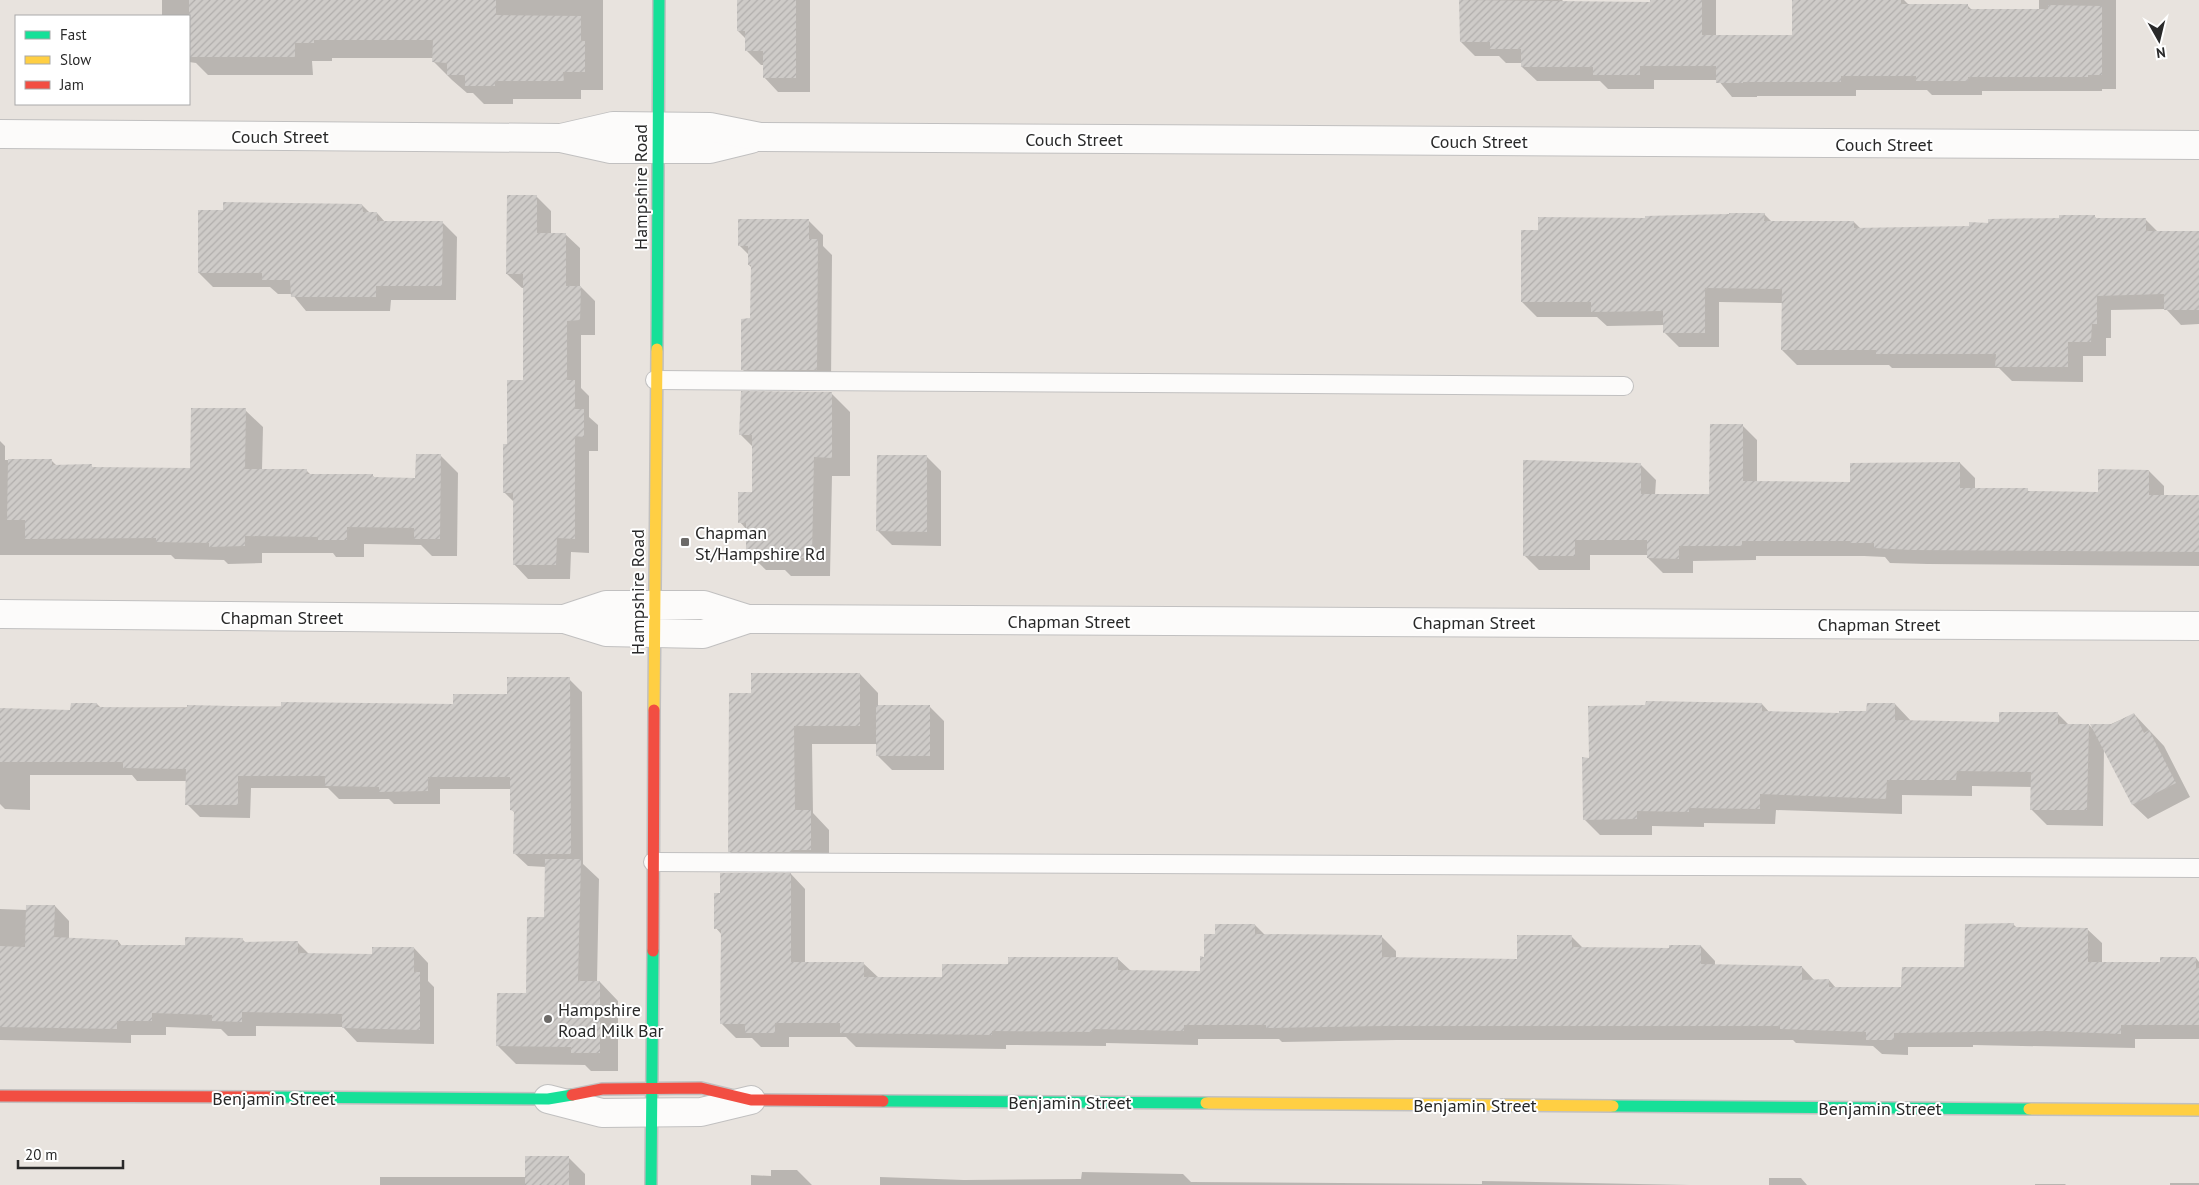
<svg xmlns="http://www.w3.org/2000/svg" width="2199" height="1185" font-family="'PT Sans',sans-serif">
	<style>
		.shadow { fill: #0003 }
		.building { fill: url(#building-hatch) }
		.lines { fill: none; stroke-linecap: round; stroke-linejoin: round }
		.lane-casing { stroke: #c1c0c0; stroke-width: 20 }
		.street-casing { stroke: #c1c0c0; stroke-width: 30 }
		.fast-casing { stroke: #c1c0c0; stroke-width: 14 }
		.slow-casing { stroke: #c1c0c0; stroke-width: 14 }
		.jam-casing { stroke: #c1c0c0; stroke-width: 14 }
		.lane { stroke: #fcfbfa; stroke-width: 18 }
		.street { stroke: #fcfbfa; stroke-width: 28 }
		.fast { stroke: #16e098; stroke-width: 11 }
		.slow { stroke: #ffcf43; stroke-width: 11 }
		.jam { stroke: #f24e42; stroke-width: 11 }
		.poi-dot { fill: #6c6a68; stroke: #fff; stroke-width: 2 }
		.labels { text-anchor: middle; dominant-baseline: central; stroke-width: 4; stroke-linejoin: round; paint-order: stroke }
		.street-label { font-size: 18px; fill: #292929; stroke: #fff }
		.poi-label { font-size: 18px; fill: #292929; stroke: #fff; text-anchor: start }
	</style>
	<defs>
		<pattern id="building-hatch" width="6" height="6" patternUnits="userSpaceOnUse" patternTransform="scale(1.25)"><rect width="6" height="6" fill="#cecbc8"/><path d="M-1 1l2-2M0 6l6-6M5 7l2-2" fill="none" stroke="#b1aeac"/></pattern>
	</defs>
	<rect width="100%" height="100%" fill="#e8e3de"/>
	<!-- shadow -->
	<g class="shadow">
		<path d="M162,0H603V90H581V99H513V104H484L473,93H467L452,80L434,62V58H332V61H312L313,75H208L196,63L189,62V16H162Z"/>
		<path d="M738,0H810V92H778L764,77V65H761L746,50V39L738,31Z"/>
		<path d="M1461,0H1562L1564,2L1652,3V0H1716V36H1793L1794,0H1904L1909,5H1967L1972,10H2039V0H2116V89H2102V91H1982V95H1932L1927,90H1856V96H1757V97H1732L1718,80H1654V89H1608L1600,81H1537L1522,67V63H1506L1499,56H1475L1461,42Z"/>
		<path d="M536,196L551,211V234H565L580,248V286L595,301V335H581V388L589,396V417L598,425V451H589V553L571,552L570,579H528L514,564V502L504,492L508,446L524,381V288H522L507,274Z"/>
		<path d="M362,205L370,213H377L385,222H442L457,237L456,300H391L390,311H306L292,294H278L270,287H213L199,273Z"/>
		<path d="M1764,214L1772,222H1854L1861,229L1970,227L1990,224L2094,216L2097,219H2145L2159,233H2199V324L2181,325L2166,309L2111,310V338H2106V356H2083V382L2012,381L1999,368H1892L1889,365H1797L1782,350L1783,303L1719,302V347H1679L1664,332V325L1607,326L1597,317H1537L1522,302L1539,231L1647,219Z"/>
		<path d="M808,220L823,235V246L832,255L831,384H757L742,369L752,320V268L749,265V255L739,245Z"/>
		<path d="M831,393L850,412V476H832L830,576H791L785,570H766L747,552V530L740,522L753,494V447L740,434Z"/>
		<path d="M245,410L263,427L262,470H306L311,475L373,476L375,478L416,479L440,455L458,473L457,556H432L421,545L364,544V557H336L333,553H262V563L228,564L224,560L175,559L171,555H0V441L5,446V460H51L57,466H91L94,468L192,469Z"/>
		<path d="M1742,425L1757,440V483L1852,484L1960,463L1975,478V489L2027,490L2031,493H2099L2149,471L2164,486V496H2199V566L1927,564L1890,563L1885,557L1864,556H1756V560L1693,561V573H1663L1648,558V555H1590V570H1539L1524,555L1641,465L1656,480L1655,495H1710Z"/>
		<path d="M926,456L941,471V546L892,545L878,531Z"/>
		<path d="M860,674L878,693V706L930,707L944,721V770H892L877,755V744H812L813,813L829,830V868L747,870L729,851L752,694Z"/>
		<path d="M569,679L582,692L583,864L599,879L597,982H600L618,1001V1071H591L585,1065L516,1064L497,1045L527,994L546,919V867L528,866L514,853L515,813L512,810V789H440V804H394L389,799H339L328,788H251L250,818L200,817L187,804V781H137L132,775H30V810L5,809L0,804V710L72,711L97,704L101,708L454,705L508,695Z"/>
		<path d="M1762,704L1770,713L1840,714L1868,712L1895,704L1911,721L2001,723L2057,713L2069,725H2089L2095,731L2134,714L2164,746L2190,797L2148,819L2133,805L2104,749L2103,826L2047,825L2031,809L2032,787L1972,786V796L1902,795V814L1776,810L1775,824L1704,823V827L1652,826V835H1600L1584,819L1590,759Z"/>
		<path d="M791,874L805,889V963L864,964L879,978H943L1010,966L1117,958L1131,971L1202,972L1205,958L1216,935L1255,925L1265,935L1381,936L1396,951V958L1518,961L1571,936L1583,948L1670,949L1701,946L1715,961V965L1802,967L1815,981L1829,980L1836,988L1903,989L1966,969L2013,924L2017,928L2087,929L2102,943V963H2161L2196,958L2199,962V1039H2135V1048L1973,1045V1047H1908V1055L1882,1054L1873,1046L1796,1043L1793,1040H1397L1282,1042L1279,1039H1198V1045L1106,1043V1046L1006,1045V1049L856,1047L846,1037H789V1047H761L752,1038H736L721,1023L722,935L716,928Z"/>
		<path d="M55,906L69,921V939L118,941L122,946H186L243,940L246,943H298L309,954L374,955L414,948L428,963V981L434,987V1044L357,1042L343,1027L256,1026V1036H228L221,1029L166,1027V1035H131V1043L0,1040V909L27,910Z"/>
		<path d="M569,1158L585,1174V1185H380V1177H526Z"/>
		<path d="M771,1170H797L812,1185H751V1175L771,1176Z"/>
		<path d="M1082,1172L1183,1174L1191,1182L1482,1184V1181L1690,1185H880V1177L964,1180L1081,1179Z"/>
		<path d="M1769,1178H1801L1807,1185H1769Z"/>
		<rect x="2170" y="1183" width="29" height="2"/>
		<path d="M2035,1184H2065L2066,1185H2035Z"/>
	</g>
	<!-- building -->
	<g class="building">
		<path d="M189,0H496V15L581,16V41H585V72H563L564,81H495V86H465V75H447V63L432,62L433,40H314V43H295V57H189Z"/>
		<path d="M737,0H796V78H763V51H745V31H737Z"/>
		<path d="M1459,0L1650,2V0H1702V35H1792V0H1901V4H1968V9H2048V5L2102,6V75H2088V77H1968V81H1916V76H1841V82H1743V83H1716V66H1640V75H1593V67H1521V49H1490V42H1460Z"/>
		<path d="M507,195H537V233H566V286H581L580,320L567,321V380H575V409H584V437L575,436V539L557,538L556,565H513V493H503V444H507V380H523V274H506Z"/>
		<path d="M223,202L362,204L363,212H377V221H443L442,286H376V297H291L290,280H262V273H198V210H223Z"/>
		<path d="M1729,213H1765L1764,221H1854V228L1969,226V222L1988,223V219L2059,218V215H2095V218H2146V231H2199V310H2164V294L2097,296V324H2092L2091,342H2068V367H1995L1996,354H1876V350H1781L1782,289L1705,288V333H1663V311L1591,312V302H1521V230H1538V217L1645,218V216L1729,214Z"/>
		<path d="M738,219H809V239H818L817,370H741V319L750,318L751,265H748V246H738Z"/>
		<path d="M741,391L832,392V458L814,457L812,558H771V552H746V523H738V492H752V435H739Z"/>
		<path d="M191,408H246L245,469H307V474H373V477L415,478L416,454H441L440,539H414V528L347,527V540H318V537L245,536V546L209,547V543L156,542V538L25,539V520H7L8,459H52V465L92,464V467L190,468Z"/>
		<path d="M1710,424H1743V481L1850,482V463L1960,462V488H2028V491L2098,492V469L2149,470V495H2199V552L1911,550L1874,548V543H1850V541H1742V546H1679V559L1647,558V540H1575V556H1523V460L1641,463V494H1709Z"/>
		<path d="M877,455H927V532L876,531Z"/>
		<path d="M751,673H860V726H794L795,810H811V850H791V852H728L729,693H751Z"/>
		<path d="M507,677H570L571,854H513L514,811L510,810V777H428V791L379,792V787L325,786V776H238V805H185L186,769L123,768V762H0V708L70,710L71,703H97V707L187,708V705L281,707V702L453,704V694H507Z"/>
		<path d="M1646,701L1762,703V711L1839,713V711H1866L1867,703H1895V720L1999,722V712H2058V724H2089L2087,810H2030L2031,772L1957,771L1956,780H1887L1886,799L1760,794V809L1689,808V812L1637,811V819L1583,820L1582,757L1589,758L1588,706L1645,705Z"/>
		<rect x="876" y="705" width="54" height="51"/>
		<path d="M2134,713L2144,733L2149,730L2176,783L2132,805L2090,724H2112Z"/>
		<path d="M545,859H581L578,981H600V1053H571V1047L496,1046L497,993H526L527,917H544Z"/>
		<path d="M720,873H791V962H864V977H942V964H1008V957H1118V970L1200,971V956L1204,957V934H1215V924H1255V934L1382,935V957L1517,959V935H1572V947L1669,948V945H1701V964L1802,966V980L1829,979V987H1901L1902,967H1964L1965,924L2014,923V927L2088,928V962H2160V957H2196V968H2199V1025H2121V1034L2046,1031L1894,1033V1040H1866V1032L1780,1029V1026H1382L1266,1028V1025H1184V1031L1092,1029V1032L992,1031V1035L840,1033V1023H775V1033H745V1024H720L721,929H714V893H720Z"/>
		<path d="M26,905H55L54,937L118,940V945H185V937L243,938V942L298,941V953L372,954V947H414V972H420V1030L342,1028V1014L242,1012V1022L212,1021V1015L152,1013V1021H117V1029L0,1027V946L25,947Z"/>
		<rect x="525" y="1156" width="44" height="29"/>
	</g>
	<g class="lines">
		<defs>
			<g id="lane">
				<path d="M655,380L1624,386"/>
				<path d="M653,862L2199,868"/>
			</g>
			<g id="street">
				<path d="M0,134L561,138L611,149H710L751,139"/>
				<path d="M561,138L613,126L710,127L760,137L2199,145"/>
				<path d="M0,614L564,619L606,632L703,634L748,619"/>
				<path d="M564,619L606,605H704L748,619L2199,626"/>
				<path d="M548,1099L602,1113L701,1112L751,1100"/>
			</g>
			<g id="fast">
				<path d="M657,349L659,0"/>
				<path d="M270,1097L548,1099L572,1095"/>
				<path d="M883,1101L1206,1103"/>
				<path d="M1613,1106L2029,1109"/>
				<path d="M651,1185L653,951"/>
			</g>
			<g id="slow">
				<path d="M654,710L657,349"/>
				<path d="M1206,1103L1613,1106"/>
				<path d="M2029,1109L2199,1110"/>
			</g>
			<g id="jam">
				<path d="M653,951L654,710"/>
				<path d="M572,1095L602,1089L701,1088L751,1100L883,1101"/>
				<path d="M0,1096L270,1097"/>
			</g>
		</defs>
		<!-- lane casing -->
		<use href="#lane" class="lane-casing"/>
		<!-- street casing -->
		<use href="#street" class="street-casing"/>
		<!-- fast casing -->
		<use href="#fast" class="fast-casing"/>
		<!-- slow casing -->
		<use href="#slow" class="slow-casing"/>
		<!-- jam casing -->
		<use href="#jam" class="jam-casing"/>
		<!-- lane -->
		<use href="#lane" class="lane"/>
		<!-- street -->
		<use href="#street" class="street"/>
		<!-- fast -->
		<use href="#fast" class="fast"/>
		<!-- slow -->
		<use href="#slow" class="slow"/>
		<!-- jam -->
		<use href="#jam" class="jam"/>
	</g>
	<!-- markers -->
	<g class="poi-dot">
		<rect x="680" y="537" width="10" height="10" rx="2.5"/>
		<circle cx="548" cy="1019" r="5"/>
	</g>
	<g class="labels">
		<!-- street labels -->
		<g class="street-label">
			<text x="280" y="136">Couch Street</text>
			<text x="1074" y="139">Couch Street</text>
			<text x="1479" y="141">Couch Street</text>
			<text x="1884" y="144">Couch Street</text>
			<text transform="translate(640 187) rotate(-90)">Hampshire Road</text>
			<text transform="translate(637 592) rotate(-90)">Hampshire Road</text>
			<text x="282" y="617">Chapman Street</text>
			<text x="1069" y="621">Chapman Street</text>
			<text x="1474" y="622">Chapman Street</text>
			<text x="1879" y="624">Chapman Street</text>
			<text x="274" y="1098">Benjamin Street</text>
			<text x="1070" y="1102">Benjamin Street</text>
			<text x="1475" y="1105">Benjamin Street</text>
			<text x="1880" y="1108">Benjamin Street</text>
		</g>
		<!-- poi labels -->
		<g class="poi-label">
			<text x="695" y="532">Chapman<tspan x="695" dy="21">St/Hampshire Rd</tspan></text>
			<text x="558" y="1009">Hampshire<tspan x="558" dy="21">Road Milk Bar</tspan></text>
		</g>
	</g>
	<!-- legend -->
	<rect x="15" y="15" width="175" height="90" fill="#ffffff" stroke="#a9a9a9"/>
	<rect x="25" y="31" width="25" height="8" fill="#16e098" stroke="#a9a9a9"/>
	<text x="60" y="40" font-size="15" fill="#292929">Fast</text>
	<rect x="25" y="56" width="25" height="8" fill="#ffcf43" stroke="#a9a9a9"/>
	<text x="60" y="65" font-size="15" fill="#292929">Slow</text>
	<rect x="25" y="81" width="25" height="8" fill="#f24e42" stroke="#a9a9a9"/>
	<text x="60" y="90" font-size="15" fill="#292929">Jam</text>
	<!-- north arrow -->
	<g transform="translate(2159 40) rotate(172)" stroke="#ffffff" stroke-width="4" paint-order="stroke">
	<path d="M0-4L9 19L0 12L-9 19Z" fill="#292929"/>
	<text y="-8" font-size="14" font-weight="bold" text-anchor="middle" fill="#292929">N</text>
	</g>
	<!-- scale -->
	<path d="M18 1160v8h105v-8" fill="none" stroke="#292929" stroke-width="2.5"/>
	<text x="25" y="1160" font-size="15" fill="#292929" stroke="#ffffff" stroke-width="4" paint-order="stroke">20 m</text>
</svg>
